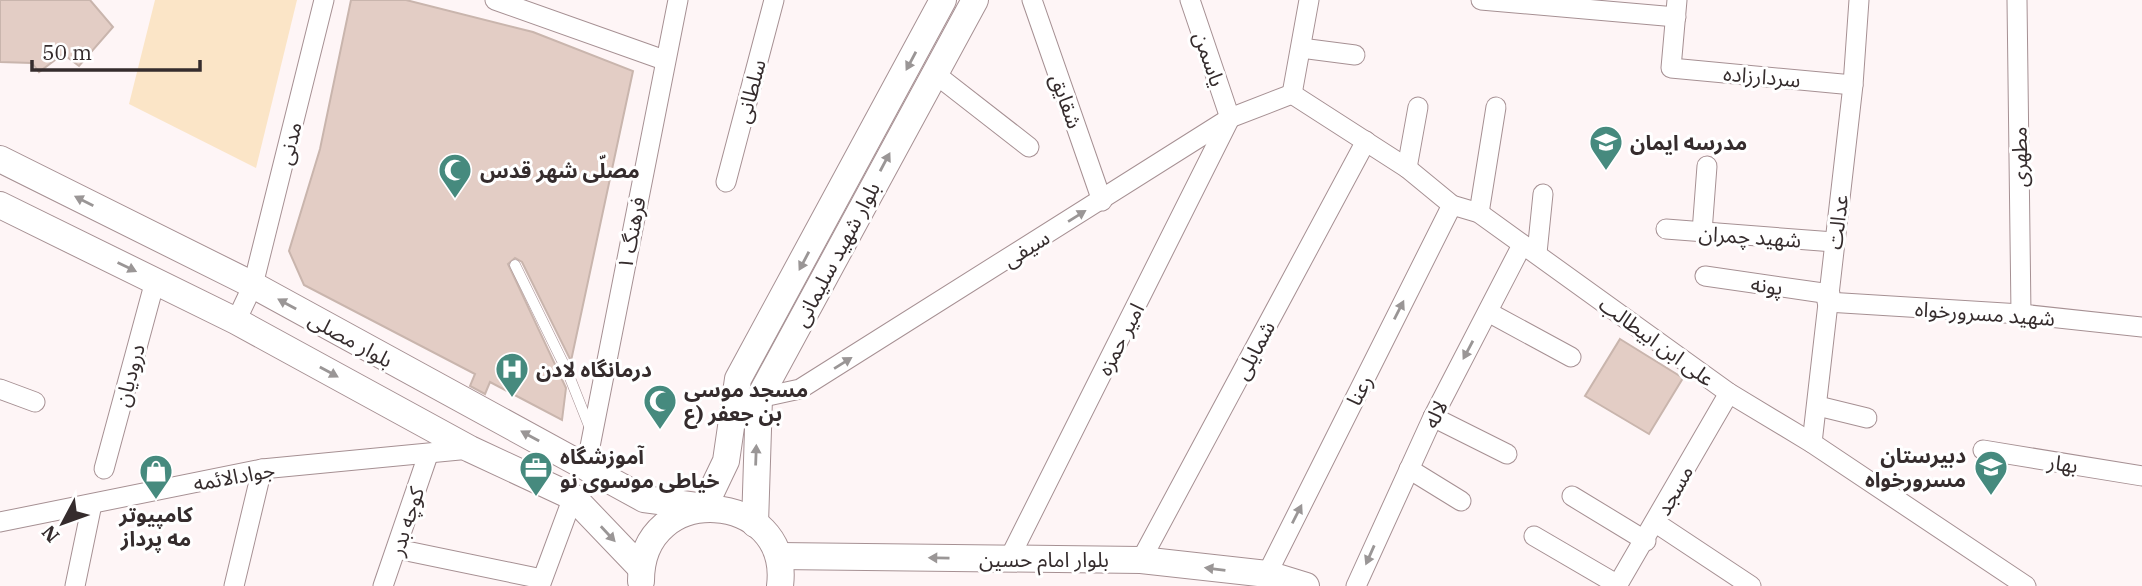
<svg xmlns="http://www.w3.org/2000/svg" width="2142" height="586" font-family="'IBM Plex Serif','Noto Sans Arabic',serif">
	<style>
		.green { fill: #fbe5c7 }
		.building { fill: #e3cdc5; stroke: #c9b5ad; stroke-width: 2 }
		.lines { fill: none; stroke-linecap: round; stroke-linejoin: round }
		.service-casing { stroke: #a69093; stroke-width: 11 }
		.minor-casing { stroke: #a69093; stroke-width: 21 }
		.secondary-casing { stroke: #a69093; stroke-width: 28 }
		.service { stroke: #fff; stroke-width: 10 }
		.minor { stroke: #fff; stroke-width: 19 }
		.secondary { stroke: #fff; stroke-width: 26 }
		.oneway { fill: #9a9696 }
		.labels { text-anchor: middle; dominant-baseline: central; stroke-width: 6; stroke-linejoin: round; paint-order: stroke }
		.street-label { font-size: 21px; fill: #352c2d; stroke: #fff }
		.poi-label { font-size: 21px; font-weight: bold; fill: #352c2d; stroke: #fff; text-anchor: start }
	</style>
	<rect width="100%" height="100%" fill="#fef5f6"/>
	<!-- green -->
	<path class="green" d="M155,0H297L256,168L129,104Z"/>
	<!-- building -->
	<g class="building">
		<path d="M0,0H90L113,27L79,66L63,54L39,72L32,63L0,62Z"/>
		<path d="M351,0H406L533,32L633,71L571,361L522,262L515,258L508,264L566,388L562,420L490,382L485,394L470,386L475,374L304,285L289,251L320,149Z"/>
		<path d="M1620,339L1683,378L1649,434L1585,396Z"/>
	</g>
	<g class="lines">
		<defs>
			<path id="service" d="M515,265L568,373L591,431"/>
			<g id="minor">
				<path d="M495,0L664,60"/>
				<path d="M1032,0L1102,201"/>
				<path d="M1481,0L1676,17"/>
				<path d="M1677,0L1671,68L1853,85"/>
				<path d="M2017,0L2021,314"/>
				<path d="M1301,48L1355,55"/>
				<path d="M934,73L1029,147"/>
				<path d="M1292,94L1407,168L1452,205L1479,213L1729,393L1812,443L2026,586"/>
				<path d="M1292,94L1309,0"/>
				<path d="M1407,168L1418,107"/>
				<path d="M726,182L774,0"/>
				<path d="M1479,213L1496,107"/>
				<path d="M1666,229L1834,242"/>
				<path d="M1702,232L1707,166"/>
				<path d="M1537,253L1543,194"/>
				<path d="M1705,276L1830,294"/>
				<path d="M1827,302L2021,314L2142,327"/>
				<path d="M1488,312L1571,357"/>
				<path d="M236,321L253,285L324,0"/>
				<path d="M0,389L35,402"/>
				<path d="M759,398L800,389L1230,118L1292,94"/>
				<path d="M1818,406L1867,418"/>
				<path d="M1433,417L1507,454"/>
				<path d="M1812,443L1853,85L1859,0"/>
				<path d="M1983,450L2142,476"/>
				<path d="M586,467L678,0"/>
				<path d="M104,469L155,281"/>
				<path d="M1409,469L1461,501"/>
				<path d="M1572,496L1646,541"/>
				<path d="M0,522L262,469L470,449"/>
				<path d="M1656,523L1751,586"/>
				<path d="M1534,536L1618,585"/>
				<path d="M397,549L542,579"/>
				<path d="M1009,559L1230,118L1190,0"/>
				<path d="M1141,560L1366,141"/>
				<path d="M1267,574L1452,205"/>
				<path d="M75,586L92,504"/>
				<path d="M234,586L262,469"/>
				<path d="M383,586L428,455"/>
				<path d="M540,586L573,497"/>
				<path d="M1356,586L1433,417L1522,245"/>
				<path d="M1617,586L1729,393"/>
			</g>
			<g id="secondary">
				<path d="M0,159L253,285L644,499L704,507L726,461L738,379L943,0"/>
				<path d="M0,205L236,321L470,449L573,497L641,568"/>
				<path d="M755,524L759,398L975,0"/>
				<path d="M779,556L1141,560L1267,574L1306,586"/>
				<path d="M641,581C641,479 792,490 780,586"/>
			</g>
		</defs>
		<!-- service casing -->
		<use href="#service" class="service-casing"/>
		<!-- minor casing -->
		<use href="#minor" class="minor-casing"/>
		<!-- secondary casing -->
		<use href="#secondary" class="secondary-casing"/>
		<!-- service -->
		<use href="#service" class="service"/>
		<!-- minor -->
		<use href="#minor" class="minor"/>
		<!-- secondary -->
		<use href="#secondary" class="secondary"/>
	</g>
	<!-- one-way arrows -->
	<defs><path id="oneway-solid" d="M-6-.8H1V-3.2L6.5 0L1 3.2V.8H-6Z" transform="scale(1.75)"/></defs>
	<g class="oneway">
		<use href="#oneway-solid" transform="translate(911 61) rotate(118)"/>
		<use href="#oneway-solid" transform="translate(885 162) rotate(-62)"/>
		<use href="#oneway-solid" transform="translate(84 201) rotate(-153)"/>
		<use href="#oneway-solid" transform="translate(1077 216) rotate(-32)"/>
		<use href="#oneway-solid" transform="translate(804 261) rotate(118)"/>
		<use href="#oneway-solid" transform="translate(127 267) rotate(26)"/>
		<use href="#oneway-solid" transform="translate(287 304) rotate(-151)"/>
		<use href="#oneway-solid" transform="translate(1399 310) rotate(-63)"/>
		<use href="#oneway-solid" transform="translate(1468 350) rotate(118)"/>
		<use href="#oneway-solid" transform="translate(843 363) rotate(-32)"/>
		<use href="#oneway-solid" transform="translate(329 372) rotate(29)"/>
		<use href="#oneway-solid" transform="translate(530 436) rotate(-151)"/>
		<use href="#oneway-solid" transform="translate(756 455) rotate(-88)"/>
		<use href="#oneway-solid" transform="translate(1297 514) rotate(-63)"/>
		<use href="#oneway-solid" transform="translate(608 534) rotate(47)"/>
		<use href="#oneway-solid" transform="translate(1370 555) rotate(114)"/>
		<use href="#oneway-solid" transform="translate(939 558) rotate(-179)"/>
		<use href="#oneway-solid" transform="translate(1215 569) rotate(-173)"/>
	</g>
	<!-- icons -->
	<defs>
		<symbol id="school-pin" viewBox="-11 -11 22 30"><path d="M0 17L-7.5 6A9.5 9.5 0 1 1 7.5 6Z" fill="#468a7e" stroke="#fff"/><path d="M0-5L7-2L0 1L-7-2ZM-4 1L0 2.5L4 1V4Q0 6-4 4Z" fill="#fff"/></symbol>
		<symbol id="mosque-pin" viewBox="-11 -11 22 30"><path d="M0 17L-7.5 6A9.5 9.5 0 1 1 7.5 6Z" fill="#468a7e" stroke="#fff"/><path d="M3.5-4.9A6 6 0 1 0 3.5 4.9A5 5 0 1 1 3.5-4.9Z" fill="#fff"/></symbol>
		<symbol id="hospital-pin" viewBox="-11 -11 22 30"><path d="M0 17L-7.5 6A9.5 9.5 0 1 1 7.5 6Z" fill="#468a7e" stroke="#fff"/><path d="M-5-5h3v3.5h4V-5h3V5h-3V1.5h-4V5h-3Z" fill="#fff"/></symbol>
		<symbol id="office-pin" viewBox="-11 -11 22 30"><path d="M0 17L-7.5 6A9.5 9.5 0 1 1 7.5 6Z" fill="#468a7e" stroke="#fff"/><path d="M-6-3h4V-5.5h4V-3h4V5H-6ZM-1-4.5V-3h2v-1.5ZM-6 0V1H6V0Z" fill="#fff"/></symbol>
		<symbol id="shop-pin" viewBox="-11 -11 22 30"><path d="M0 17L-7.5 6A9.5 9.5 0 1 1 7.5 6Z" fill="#468a7e" stroke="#fff"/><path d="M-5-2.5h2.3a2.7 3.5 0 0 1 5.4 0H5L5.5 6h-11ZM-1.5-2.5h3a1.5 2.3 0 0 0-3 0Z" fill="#fff"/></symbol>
	</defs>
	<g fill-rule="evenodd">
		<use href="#school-pin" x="1587" y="123" width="38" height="52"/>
		<use href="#mosque-pin" x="436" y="151" width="38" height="52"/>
		<use href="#hospital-pin" x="493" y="350" width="38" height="52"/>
		<use href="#mosque-pin" x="641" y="382" width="38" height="52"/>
		<use href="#school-pin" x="1972" y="448" width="38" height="52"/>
		<use href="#office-pin" x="517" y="449" width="38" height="52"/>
		<use href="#shop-pin" x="137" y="452" width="38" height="52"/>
	</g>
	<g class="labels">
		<!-- street labels -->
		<g class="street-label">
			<text transform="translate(1210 59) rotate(71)">یاسمن</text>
			<text transform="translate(1762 76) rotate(5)">سردارزاده</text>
			<text transform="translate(750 91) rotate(-75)">سلطانی</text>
			<text transform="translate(1067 101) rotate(71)">شقایق</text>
			<text transform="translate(289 143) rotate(-76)">مدنی</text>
			<text transform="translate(2019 157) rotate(-91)">مطهری</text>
			<text transform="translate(1837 222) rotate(-83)">عدالت</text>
			<text transform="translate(631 233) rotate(-79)">فرهنگ ۱</text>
			<text transform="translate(1750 236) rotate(4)">شهید چمران</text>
			<text transform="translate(1026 248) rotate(-32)">سیفی</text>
			<text transform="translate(836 254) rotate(-62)">بلوار شهید سلیمانی</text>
			<text transform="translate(1767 285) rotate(8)">پونه</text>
			<text transform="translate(1985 313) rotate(4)">شهید مسرورخواه</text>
			<text transform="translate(351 339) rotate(29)">بلوار مصلی</text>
			<text transform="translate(1120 339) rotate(-63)">امیر حمزه</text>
			<text transform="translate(1657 341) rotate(36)">علی ابن ابیطالب</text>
			<text transform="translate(1254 350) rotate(-62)">شمایلی</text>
			<text transform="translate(129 375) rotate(-75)">درودیان</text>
			<text transform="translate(1359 390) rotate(-63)">رعنا</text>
			<text transform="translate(1435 414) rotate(-64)">لاله</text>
			<text transform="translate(2063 463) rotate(9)">بهار</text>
			<text transform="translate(234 476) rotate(-10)">جوادالائمه</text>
			<text transform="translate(1674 490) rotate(-61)">مسجد</text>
			<text transform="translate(406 521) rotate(-72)">کوچه بدر</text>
			<text x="1044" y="559">بلوار امام حسین</text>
		</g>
		<!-- poi labels -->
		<g class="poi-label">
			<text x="1630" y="142">مدرسه ایمان</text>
			<text x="480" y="170">مصلّی شهر قدس</text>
			<text x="536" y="369">درمانگاه لادن</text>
			<text x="684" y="389">مسجد موسی<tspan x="684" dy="24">بن جعفر (ع</tspan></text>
			<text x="1966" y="455" text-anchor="end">دبیرستان<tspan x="1966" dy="24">مسرورخواه</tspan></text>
			<text x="560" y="456">آموزشگاه<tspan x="560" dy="24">خیاطی موسوی نو</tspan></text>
			<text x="156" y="514" text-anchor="middle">کامپیوتر<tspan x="156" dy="24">مه پرداز</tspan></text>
		</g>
	</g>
	<!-- north arrow -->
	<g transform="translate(63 523) rotate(229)" stroke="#ffffff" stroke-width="5" paint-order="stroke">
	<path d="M0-5L12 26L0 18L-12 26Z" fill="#352c2d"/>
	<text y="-10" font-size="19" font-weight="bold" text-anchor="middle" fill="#352c2d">N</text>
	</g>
	<!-- scale -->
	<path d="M32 60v10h168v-10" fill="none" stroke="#352c2d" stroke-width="3.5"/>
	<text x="42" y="60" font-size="21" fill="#352c2d" stroke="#ffffff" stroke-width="5" paint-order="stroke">50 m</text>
</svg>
